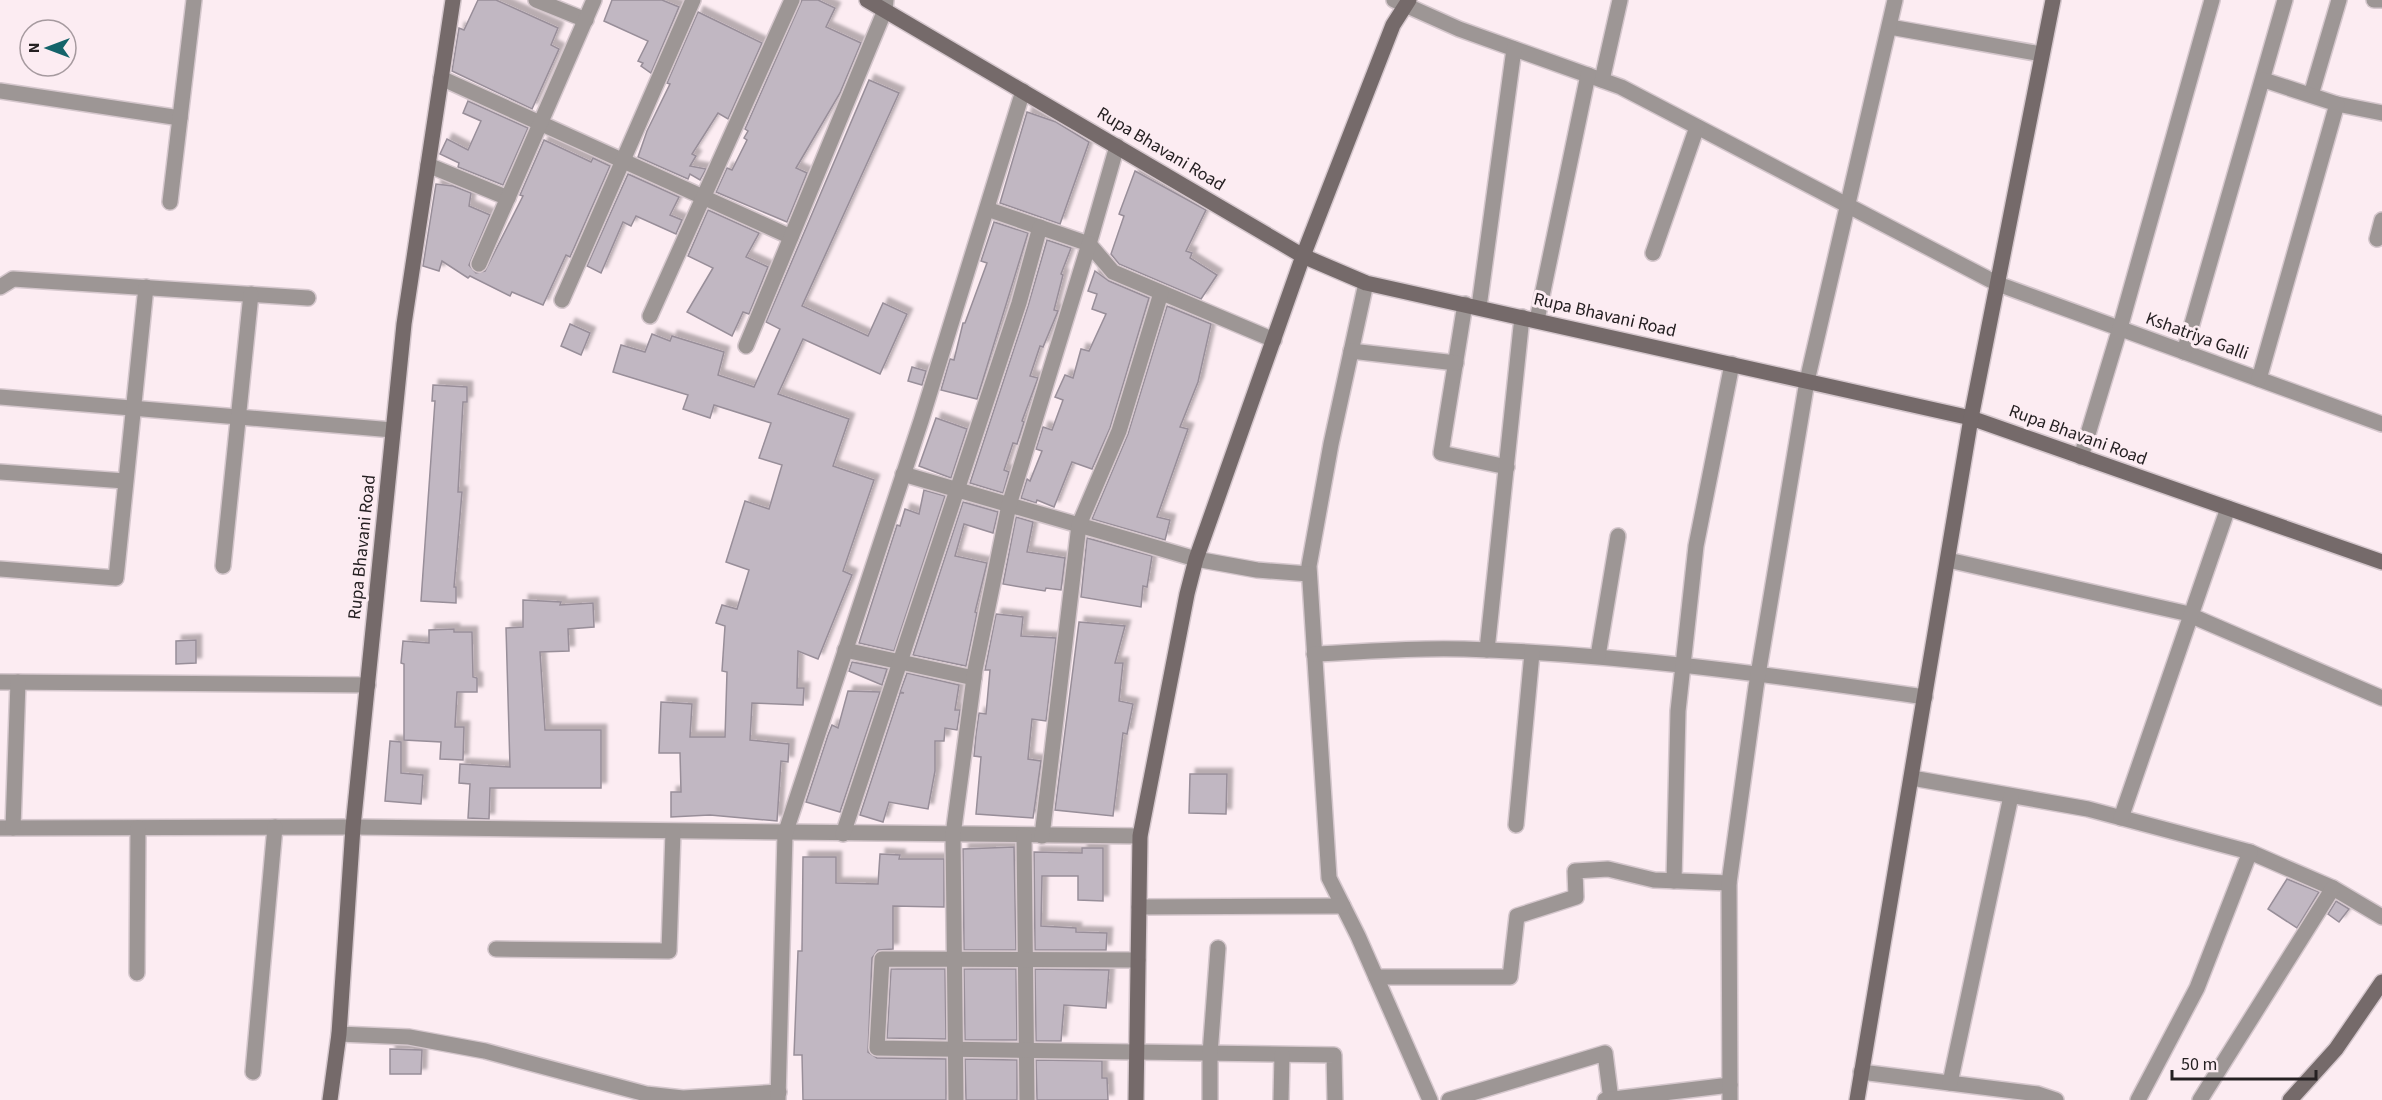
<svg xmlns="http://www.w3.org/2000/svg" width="2382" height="1100" font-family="'Source Sans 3',sans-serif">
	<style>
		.building { fill: #c1b7c2; stroke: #988e99; stroke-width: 1.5; filter: url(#shadow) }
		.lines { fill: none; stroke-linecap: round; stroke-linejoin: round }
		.street-casing { stroke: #d5c7cd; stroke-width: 18 }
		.secondary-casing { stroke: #d5c7cd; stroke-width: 18 }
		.street { stroke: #9d9695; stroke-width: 15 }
		.secondary { stroke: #756a6a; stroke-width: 15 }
		.labels { text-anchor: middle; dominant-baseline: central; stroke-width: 6; stroke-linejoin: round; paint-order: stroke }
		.street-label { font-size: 18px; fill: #252022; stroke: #fcecf2 }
	</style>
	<defs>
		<filter id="shadow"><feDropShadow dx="5.5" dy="-5.5" stdDeviation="1.5" flood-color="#0004"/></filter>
	</defs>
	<rect width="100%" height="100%" fill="#fcecf2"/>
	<!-- building -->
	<g class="building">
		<path d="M478,0H496L558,28L551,45L559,49L532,109L452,71L459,28L464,30Z"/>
		<path d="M612,0H662L679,7L651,73L641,66L643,63L638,61L648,41L604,21Z"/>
		<path d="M802,0H818L835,8L826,27L861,43L840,93L796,168L807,173L787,222L716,192L727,168L732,170L747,140L744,138L748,131L745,129Z"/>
		<path d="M698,12L762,43L728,119L718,113L692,154L696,156L690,166L706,169L700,180L690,174L688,179L638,157L647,131L670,84L667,83Z"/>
		<path d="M869,80L899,93L802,306L868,336L883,303L907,314L880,374L803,339L778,394L849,419L833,466L874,480L843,571L852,575L818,659L798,651L797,688H804L803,705L752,703L750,740L789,744L788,762L781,761L777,821L710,815L671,817V792H681L680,753H659L661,702L692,704L690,737H725L727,672L722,671L725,626L716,623L722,605L737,609L749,570L726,562L745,501L769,509L782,465L759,458L771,423L714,405L710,418L683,409L688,395L613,372L621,345L645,352L652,334L670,341L672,336L724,352L718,375L754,387L780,329L766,322Z"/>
		<path d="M468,101L528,128L503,185L458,167L459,163L440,154L447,139L468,150L481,121L463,113Z"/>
		<path d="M1027,112L1056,122L1089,142L1060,224L1000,203Z"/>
		<path d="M544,140L591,162L593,158L610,166L570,257L566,255L543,305L512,292L510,296L470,276L468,278L442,261L439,271L423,266L436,184L453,186L471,193L469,206L490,215L469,265L476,273L485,271L523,196L520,195Z"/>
		<path d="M1135,171L1206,210L1186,251L1192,253L1190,258L1217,275L1201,299L1119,264L1111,254L1124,216L1119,214Z"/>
		<path d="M628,174L679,197L670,215L682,220L676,234L636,216L631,226L623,222L601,273L587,266Z"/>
		<path d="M708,210L759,233L746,257L768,267L749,314L743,312L732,336L687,312L713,268L688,256Z"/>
		<path d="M994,222L1028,233L977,399L941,390L950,359L954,360L963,323H965L987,263L981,261Z"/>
		<path d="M1047,240L1071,248L1061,274L1063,275L1054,310L1058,311L1043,347L1040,346L1030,376L1038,378L1022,421L1024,422L1017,444L1013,443L1004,470L1009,472L1003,493L970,483L1028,306Z"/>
		<path d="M1095,271L1109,281L1149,298L1110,428L1092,469L1072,462L1054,507L1037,500L1036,503L1021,498L1027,479L1030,481L1042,451L1036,449L1043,427L1052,430L1063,400L1055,397L1065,375L1073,378L1081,349L1089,351L1106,314L1092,309L1097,294L1088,291Z"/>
		<path d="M1167,306L1211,324L1198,382L1180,427L1188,429L1157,517L1170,520L1165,540L1092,519L1128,434Z"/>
		<path d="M570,324L590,333L581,355L561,346Z"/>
		<path d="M912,367L926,371L922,385L908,381Z"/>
		<path d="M433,385L467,387V402H463L458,492H462L454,587H456V603L421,601L435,401H432Z"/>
		<path d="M936,418L967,429L951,478L919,466Z"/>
		<path d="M924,490L945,496L894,651L859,643L897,525L900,526L905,509L919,514Z"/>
		<path d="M963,502L998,512L993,533L964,524L955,556L987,563L975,612L977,613L966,666L913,655Z"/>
		<path d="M1016,517L1033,522L1027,552L1065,558L1061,590L1046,588L1045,591L1003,584Z"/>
		<path d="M1087,538L1152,556L1147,587L1143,586L1141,607L1081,597Z"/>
		<path d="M523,600L561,602L560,605L593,603L594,627L568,629L569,651L540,652L545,730H601V788H490L489,819L468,818L470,784L459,783L460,764L510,767L506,628L523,627Z"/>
		<path d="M996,614L1023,617L1021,636L1056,638L1046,721L1032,719L1028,759L1041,761L1033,818L976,814L981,757L974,756L976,734L979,713L986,714L990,670H985Z"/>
		<path d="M1079,622L1125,626L1115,663H1123L1119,701L1133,704L1127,734L1123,733L1113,816L1055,810Z"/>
		<path d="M454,629V632H472L473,677L477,678V692H457L455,727H464L463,760L440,759L441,742L404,740V664L401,663L403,641L429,643V630Z"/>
		<path d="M196,640V663L176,664V641Z"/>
		<path d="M852,662L887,669L882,685L849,671Z"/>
		<path d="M907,673L959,685L955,710H960L957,730L945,728L944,741H935V771L928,809L889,802L883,822L860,815L900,693H904L900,692Z"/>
		<path d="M848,691L880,692L840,812L806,802L828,735L832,725L838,728Z"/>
		<path d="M390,741L401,742V773L423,775L421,804L385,801Z"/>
		<path d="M1190,774H1227L1226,814L1189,813Z"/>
		<path d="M1014,847L1016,950H964L963,849Z"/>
		<path d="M1082,848H1103V901L1078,900V876H1042L1041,926L1076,928V932L1107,933L1106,950H1035L1034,852L1082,853Z"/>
		<path d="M880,854L900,855L899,859H944V907L893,906V949L878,950L872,958L868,1052L877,1058L946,1059V1100H803L802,1055H794L798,951H802L803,857H836V883L878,884Z"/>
		<path d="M2287,879L2319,892L2297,928L2268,909Z"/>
		<path d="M2336,901L2349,909L2339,922L2328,914Z"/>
		<path d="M891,969H945L946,1039L887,1038Z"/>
		<path d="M964,969H1016L1017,1040H965Z"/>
		<path d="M1035,969L1109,970L1106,1008L1064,1005L1061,1041H1036Z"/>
		<path d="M390,1049L422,1050L421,1074H390Z"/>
		<path d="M965,1059L1017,1060V1100H966Z"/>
		<path d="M1036,1060L1102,1061V1078H1107L1108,1100H1037Z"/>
	</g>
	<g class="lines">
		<defs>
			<g id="street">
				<path d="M536,0L586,20"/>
				<path d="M1394,0L1459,29L1621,87L1998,284L2382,424"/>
				<path d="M2374,0H2382"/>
				<path d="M1890,27L2041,54"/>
				<path d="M441,78L791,237"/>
				<path d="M1602,80L1620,0"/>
				<path d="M0,91L180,118"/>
				<path d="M2311,95L2339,0"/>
				<path d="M2337,104L2382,113"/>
				<path d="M428,165L508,198"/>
				<path d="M170,202L194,0"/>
				<path d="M987,209L1089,244L1117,146"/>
				<path d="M2377,239L2382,220"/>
				<path d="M1089,244L1113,272L1274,340"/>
				<path d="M1653,253L1697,127"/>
				<path d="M479,264L594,0"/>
				<path d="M1366,283L1331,444L1309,566L1329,878L1358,936L1430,1100"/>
				<path d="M0,287L13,279L308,298"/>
				<path d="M562,300L693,0"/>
				<path d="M1465,304L1441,453L1507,467"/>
				<path d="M1479,307L1514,49"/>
				<path d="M650,316L792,0"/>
				<path d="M1537,320L1588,75"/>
				<path d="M746,346L885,10L886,0"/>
				<path d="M1351,351L1456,363"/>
				<path d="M2184,352L2285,0"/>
				<path d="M2259,379L2337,104L2264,80"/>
				<path d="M0,397L393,430"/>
				<path d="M2081,457L2120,328L2212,0"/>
				<path d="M0,472L125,481"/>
				<path d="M903,474L1196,559L1257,570L1309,574"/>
				<path d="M1948,560L2185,613L2382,698"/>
				<path d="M223,566L251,294"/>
				<path d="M0,569L116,578L146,287"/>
				<path d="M845,650L974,678"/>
				<path d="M1487,650L1522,317"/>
				<path d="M1314,654C1364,652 1414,647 1464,649C1619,654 1772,675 1925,697"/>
				<path d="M1598,656L1618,536"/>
				<path d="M0,682L368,685"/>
				<path d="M1912,778L2088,809L2250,852L2333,888L2382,917"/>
				<path d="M2121,818L2228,508"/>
				<path d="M1516,825L1532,653"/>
				<path d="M0,828L353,827L1140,836"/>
				<path d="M13,828L18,682"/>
				<path d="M843,834L1019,303L1040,227"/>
				<path d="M1024,836L1027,1100"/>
				<path d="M1042,836L1079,525L1119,431L1161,293"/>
				<path d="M1674,881L1678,711L1696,546L1732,364"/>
				<path d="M1139,907L1343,906"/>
				<path d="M496,949L669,951L673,832"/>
				<path d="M1138,960L882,959L877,1048L1334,1055L1335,1100"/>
				<path d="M137,973L138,828"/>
				<path d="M1376,977H1510L1517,916L1576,897L1575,871L1608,869L1654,880L1729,883"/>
				<path d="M339,1034L409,1037L485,1051L646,1094L683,1098L779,1092"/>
				<path d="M253,1072L275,827"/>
				<path d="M1861,1072L2038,1094L2056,1100"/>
				<path d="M1950,1083L2011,796"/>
				<path d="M778,1100L785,834L921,421L1023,91"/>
				<path d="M956,1100L953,835L975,670L1009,505L1089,244"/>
				<path d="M1210,1100V1054L1218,948"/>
				<path d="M1281,1100L1282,1055"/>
				<path d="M1449,1100L1605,1053L1611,1100"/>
				<path d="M1605,1100L1730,1085"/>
				<path d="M1730,1100L1729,883L1756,687L1807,381L1895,0"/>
				<path d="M2138,1100L2197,988L2250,852"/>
				<path d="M2200,1100L2333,888"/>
			</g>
			<g id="secondary">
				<path d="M867,0L1303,256L1366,283L1971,418L2382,562"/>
				<path d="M330,1100L339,1034L353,827L404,324L453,0"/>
				<path d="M1136,1100L1140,836L1187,594L1196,559L1303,256L1393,25L1409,0"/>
				<path d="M1857,1100L1971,418L2053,0"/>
				<path d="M2290,1100L2336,1049L2382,982"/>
			</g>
		</defs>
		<!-- street casing -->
		<use href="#street" class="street-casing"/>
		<!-- secondary casing -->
		<use href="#secondary" class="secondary-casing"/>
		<!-- street -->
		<use href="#street" class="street"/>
		<!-- secondary -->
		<use href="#secondary" class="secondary"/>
	</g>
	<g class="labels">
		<!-- street labels -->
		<g class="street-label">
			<text transform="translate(1161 149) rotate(31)">Rupa Bhavani Road</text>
			<text transform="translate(1605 315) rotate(13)">Rupa Bhavani Road</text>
			<text transform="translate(2197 336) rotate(20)">Kshatriya Galli</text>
			<text transform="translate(2078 435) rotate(20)">Rupa Bhavani Road</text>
			<text transform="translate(362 547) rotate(-84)">Rupa Bhavani Road</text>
		</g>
	</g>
	<!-- north arrow -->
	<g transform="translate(48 48) rotate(270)"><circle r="28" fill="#fcecf2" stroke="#a69a9f" stroke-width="1.5"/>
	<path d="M0-4.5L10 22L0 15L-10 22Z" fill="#14636a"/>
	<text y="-9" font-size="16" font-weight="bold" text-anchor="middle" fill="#252022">N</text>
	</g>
	<!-- scale -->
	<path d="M2172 1070v9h144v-9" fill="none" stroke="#252022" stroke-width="3"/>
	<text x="2181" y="1070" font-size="18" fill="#252022" stroke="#fcecf2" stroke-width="4.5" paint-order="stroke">50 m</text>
</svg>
